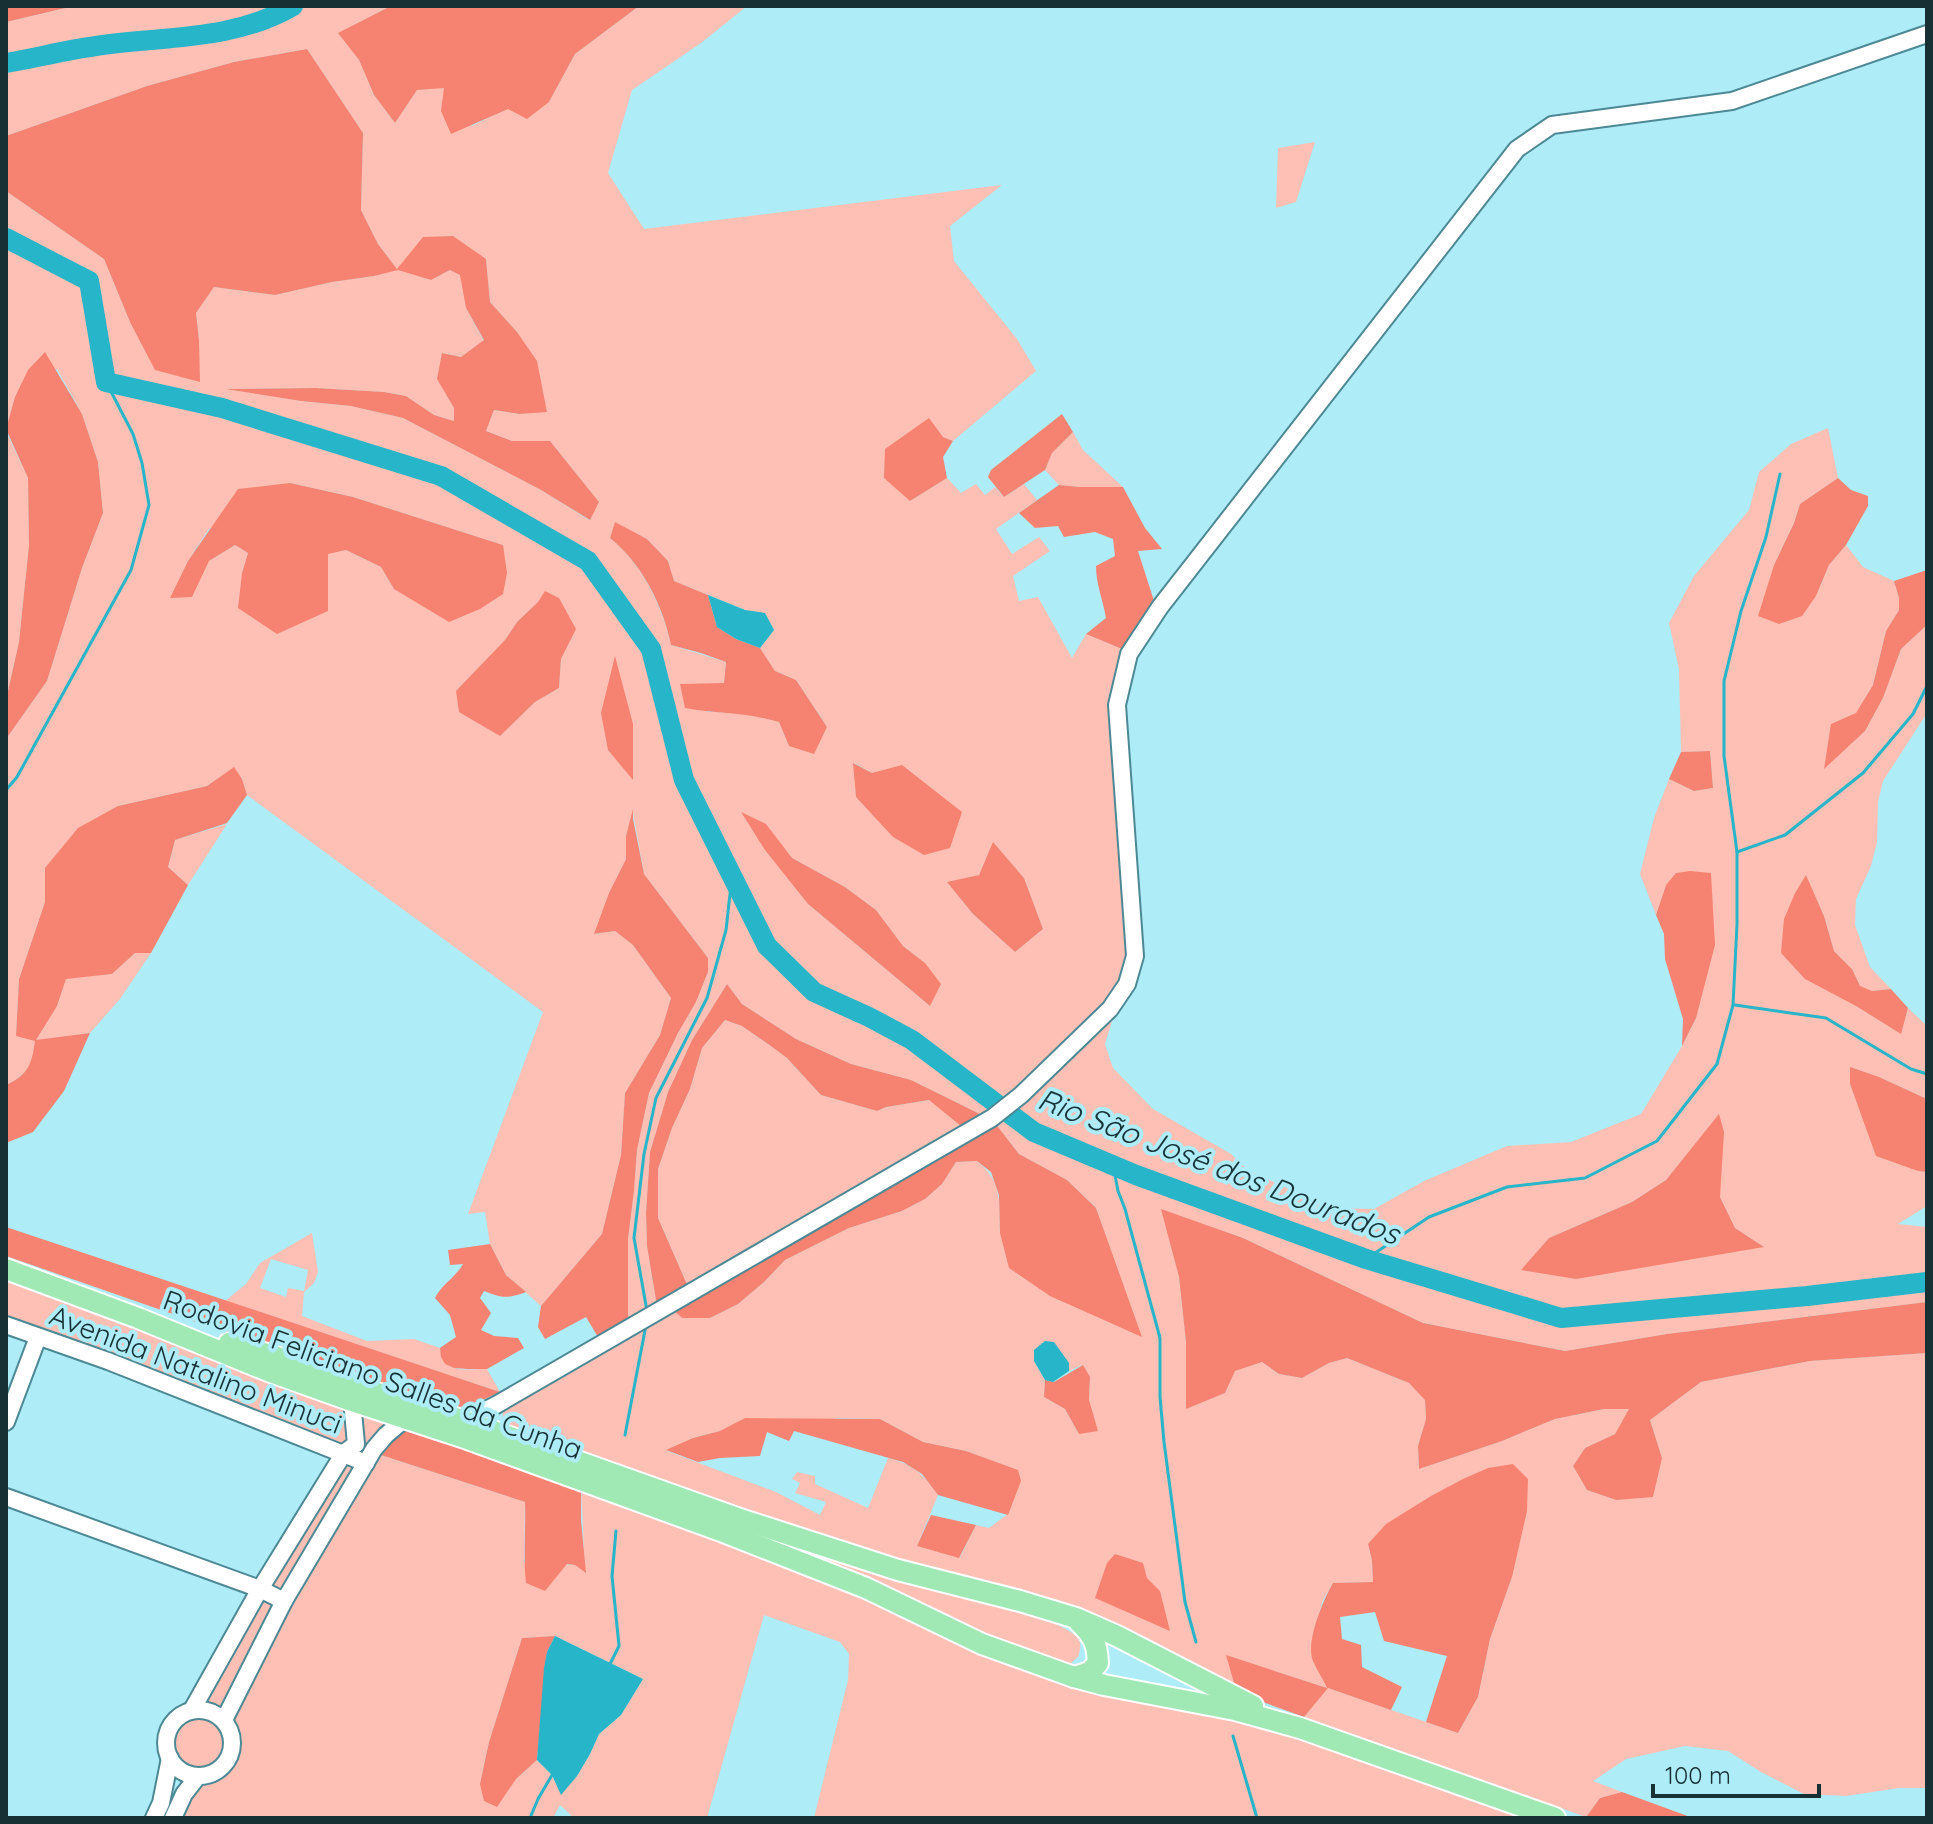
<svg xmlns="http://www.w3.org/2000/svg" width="1933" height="1824" font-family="Quicksand,sans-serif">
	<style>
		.green { fill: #fec0b5; fill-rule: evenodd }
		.forest { fill: #f68371 }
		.water { fill: #26b5c9 }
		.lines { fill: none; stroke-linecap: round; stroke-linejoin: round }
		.stream { stroke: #26b5c9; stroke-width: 3 }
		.river { stroke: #26b5c9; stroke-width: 20 }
		.minor-casing { stroke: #4c8994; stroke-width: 20 }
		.major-casing { stroke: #fff; stroke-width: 24 }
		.minor { stroke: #fff; stroke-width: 16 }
		.major { stroke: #a0e9b4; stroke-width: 20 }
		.labels { text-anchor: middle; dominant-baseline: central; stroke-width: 8; stroke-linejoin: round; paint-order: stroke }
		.street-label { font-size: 28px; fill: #163034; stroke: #aeecf8 }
		.water-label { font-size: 30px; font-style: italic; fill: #173338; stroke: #aeecf8 }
	</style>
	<rect width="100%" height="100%" fill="#aeecf8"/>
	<!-- green -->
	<g class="green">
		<path d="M74,6H391L339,33L359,60L374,95L395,123L417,90L444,87L472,126L508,108L549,102L575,54L639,6H747L701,43L632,90L608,173L644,229L1002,185L950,226L954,261L1017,339L1036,371L953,441L943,437L910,501L947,478L961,493L976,484L985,495L995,487L1004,497L1024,484L1037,500L996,529L1012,554L1039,537L1050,551L1013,576L1019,601L1038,597L1072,658L1086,634L1122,649L1109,703L1128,955L1119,981L1106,1005L984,1116L911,1080L851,1064L796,1039L742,1004L727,984L692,1040L668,1092L650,1152L646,1213L647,1246L657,1306L628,1322V1239L634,1191L637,1150L649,1093L678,1033L696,1002L708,972V958L644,874L633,813L626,836V859L609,894L595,934L615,931L633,945L671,998L660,1035L625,1093L621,1155L602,1234L541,1306L506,1275L490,1244L485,1212L468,1214L543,1012L247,795L242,779L233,768L207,786L118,806L46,868L45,902L19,979L16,1036L57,1006L66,978L112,974L135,953H151L120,999L90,1033L36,1041C32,1064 28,1075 6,1085V739L47,681L82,568L103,513L98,462L82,414L57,369L15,397L6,429V191L104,259L130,322L199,382V340L196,313L214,287L275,295L332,282L374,276L397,269L378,244L361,210L363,133L307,49L234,62L147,86L6,136V22ZM486,259L490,302L517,332L547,411L520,414L494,410L486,431L512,441H550L599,502L589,520L541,490L403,418L351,406L301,401L232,389L316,388L384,392L406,396L434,415L454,421V408L438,379L443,353L461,357L484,341L466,308L461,275L450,270L431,280L398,269ZM290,483L353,497L503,545L394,589L381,567L346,550L328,553V611L242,573L248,553L235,545L209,561L171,598L188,561L209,529ZM615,523L647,539L668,561L674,581L745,610L765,614L774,630L760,648L775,671L796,680L827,727L789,746L779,722C755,714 732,712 707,712L724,683L726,662L671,645C662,605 642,564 610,538ZM538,602L575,629L561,659L559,688L535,702L499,736L505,640L517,622ZM854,763L872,773L876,817L856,797ZM993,843L1024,878L1043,929L1015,952L973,914L948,883L979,875ZM792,858L845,887L876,910L903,946L925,963L930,1006L808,904Z"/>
		<path d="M1315,142L1296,202L1276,208L1278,148Z"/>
		<path d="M1828,428L1838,478L1800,504L1794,523L1774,565L1816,596L1829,565L1846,545L1863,567L1894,581L1899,598V610L1886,631L1873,685L1824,768L1865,731L1883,698L1901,649L1927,625V713L1883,781L1878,802L1877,842L1871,866L1856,899L1855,925L1870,967L1891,989L1872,991L1860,987L1852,969L1834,951L1824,916L1806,876L1795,893L1856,1006L1900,1033L1908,1008L1927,1026V1099L1879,1077L1850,1084L1862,1116L1918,1171L1927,1172V1206L1898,1224L1927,1227V1302L1667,1334L1565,1351L1423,1323L1243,1238L1162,1210L1179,1277L1186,1342V1408L1225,1393L1234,1371L1262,1362L1279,1374L1302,1378L1329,1363L1347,1358L1409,1383L1425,1399L1426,1419L1418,1446L1419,1469L1502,1441L1555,1419L1604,1409H1630L1615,1434L1585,1448L1573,1466L1587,1490L1616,1500L1662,1458L1650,1420L1701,1382L1810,1361L1927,1353V1788H1899L1846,1796L1804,1794L1761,1772L1728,1751L1685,1746L1626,1759L1593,1781L1622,1792L1600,1798L1586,1817L1304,1717L1327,1688L1227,1656L1236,1690L1073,1608L1020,1590L899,1560L739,1511L509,1429L502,1419L504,1409L673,1310L682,1318H710L738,1304L764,1282L785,1260L849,1228L902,1211L925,1199L942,1184L956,1162L977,1161C1003,1182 999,1202 1000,1233L1141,1336L1096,1208L1067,1180L1019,1154L995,1123L1115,1011L1105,1044L1113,1068L1153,1109L1231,1154L1248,1170L1330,1208L1374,1209L1424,1181L1507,1146L1571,1142L1641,1114L1682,1046L1696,1018L1666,885L1656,915L1640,874L1654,818L1669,779L1694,791L1713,788L1710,751L1681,752L1679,669L1669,623L1694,576L1749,510L1759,472L1791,444ZM1719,1115L1720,1197L1735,1228L1762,1246L1522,1270L1549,1238L1632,1202L1666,1180ZM1034,1361L1069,1363V1371L1082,1365L1090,1377L1089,1400L1079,1434L1065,1409L1044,1397L1045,1380ZM841,1418L880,1419L923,1442L966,1451L1017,1470L1008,1514L989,1528L976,1525L960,1557L917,1546L938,1495C923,1474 914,1465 888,1458L868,1508L815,1484V1476L797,1472L792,1479L800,1483L795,1493L826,1502L820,1515L776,1492L667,1451L693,1438L720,1431ZM1368,1544L1512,1577L1490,1639L1478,1697L1458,1733L1328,1688L1314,1630L1323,1600L1333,1583L1373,1582L1372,1560Z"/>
		<path d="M6,431L28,478L29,545L19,642L6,700Z"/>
		<path d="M1073,432L1083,450L1123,487H1080L1059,485L1045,470L1052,453Z"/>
		<path d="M227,824L188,885L168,867L175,840Z"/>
		<path d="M725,1020L742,1026L768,1044L787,1058L821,1095L877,1111L886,1107L930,1100L962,1127L689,1289L658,1218V1169L672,1128L690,1089L702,1048Z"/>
		<path d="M312,1233L318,1272L314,1283L304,1292L302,1316L367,1341L414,1339L440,1348C444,1375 465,1369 487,1369L500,1392L225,1301L246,1284L260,1263ZM271,1259L308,1270L304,1291L288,1288L286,1297L260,1288Z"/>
		<path d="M6,1280L348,1408L352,1433L343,1449L6,1317Z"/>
		<path d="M280,1364L1015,1606C1029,1613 1069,1627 1078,1638C1082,1644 1080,1651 1078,1657L1071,1663L1040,1659Z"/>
		<path d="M355,1409L396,1422L367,1460L350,1454Z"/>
		<path d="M381,1455L525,1502L524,1562L575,1565L585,1572L581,1487L862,1595L977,1652L1233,1715L1532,1818H814L848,1680L849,1654L840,1642L764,1615L707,1818H572L571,1815L560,1805L553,1818H176L199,1778C230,1775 244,1746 227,1720L289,1603L371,1466ZM555,1636L643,1679L621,1715L599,1734L590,1754L577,1776L561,1794L552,1775L537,1760L516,1779L480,1784L489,1742L522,1638Z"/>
		<path d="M344,1459L360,1464L284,1596L265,1585Z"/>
		<path d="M260,1593L278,1601L219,1713L209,1708L200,1706Z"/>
		<circle cx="199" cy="1742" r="30"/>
	</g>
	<!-- forest -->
	<g class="forest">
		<path d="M6,6H74L6,22Z"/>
		<path d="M391,6H639L575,54L549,102L527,119L508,109L451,134L441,111L444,88L417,90L395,123L374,95L359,60L338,33Z"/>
		<path d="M307,49L363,133L361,210L378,244L397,269L423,237L453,236L486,259L490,302L517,332L537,361L547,412L520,414L494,410L486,431L512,441H550L599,502L590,520L541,490L403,418L351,406L301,401L226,389L316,388L384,392L406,396L434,415L454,421V408L437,379L442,353L461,357L484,340L466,308L460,275L450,270L431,280L398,270L374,276L332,282L275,295L214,287L196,313L199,340L200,382L155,370L130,322L104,259L6,191V136L147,86L234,62Z"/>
		<path d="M45,352L82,414L98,462L103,513L82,568L47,681L6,739V700L19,642L29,545L28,478L6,429L15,397L28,370Z"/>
		<path d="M1062,414L1073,432L1052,453L1045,470L1004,497L988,477L991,470Z"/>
		<path d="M929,418L943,437L953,441L943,457L947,478L910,501L884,478L885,449Z"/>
		<path d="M1838,478L1851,490L1868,496V506L1846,545L1829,565L1816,596L1802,616L1779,624L1758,616L1774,565L1794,523L1800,504Z"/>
		<path d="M290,483L353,497L503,545L507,573L503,594L480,609L449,622L394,589L381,567L346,550L328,554V611L277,634L238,608L242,573L248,553L235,545L209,561L192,597L170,598L188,561L238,489Z"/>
		<path d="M1059,485L1080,487H1123L1145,528L1162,549L1138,551L1155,604L1122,649L1086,634L1106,618C1103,600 1096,584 1096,566L1115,556L1113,539L1095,532L1064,537L1058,526L1035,528L1019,513Z"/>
		<path d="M615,522L647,539L668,561L674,581L708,595L717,627L736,639L760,648L775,671L796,680L827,727L814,754L789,746L779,722C746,712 718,714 685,708L680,684L724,683L726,662L701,653L671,645C663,605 642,564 610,538Z"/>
		<path d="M1927,570V625L1901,649L1883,698L1865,731L1824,769L1831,724L1856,713L1873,685L1886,631L1899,610V598L1894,581Z"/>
		<path d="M545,591L559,598L576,629L561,659L559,688L535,702L500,736L459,712L456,691L505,640L517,622L538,602Z"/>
		<path d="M615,656L633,724V780L608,750L601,713Z"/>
		<path d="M1710,751L1713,788L1694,791L1669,779L1681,752Z"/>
		<path d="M853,763L872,773L902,765L962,812L950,848L924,855L893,837L856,797Z"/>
		<path d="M234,767L242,779L247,795L227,823L175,840L168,867L188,885L151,953H135L112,974L66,979L57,1006L36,1040L90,1033L64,1091L33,1132L6,1143V1085C28,1075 32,1064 35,1041L16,1036L19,979L45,902V868L78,828L118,806L207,786Z"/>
		<path d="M633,809V819L644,874L708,958V972L696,1002L678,1033L649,1093L637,1150L634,1191L628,1239V1322L598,1337L586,1317L545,1339L538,1327L541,1306L602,1234L621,1155L625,1093L660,1035L671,998L633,945L615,931L594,934L609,893L626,859V836Z"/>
		<path d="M741,812L766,824L792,858L845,887L876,910L903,946L925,963L941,984L930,1006L808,904L765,850Z"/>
		<path d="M993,842L1024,878L1043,929L1015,952L973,914L947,882L979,875Z"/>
		<path d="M1690,871L1711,873L1715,945L1696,1018L1682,1046L1683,1019L1665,959L1664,934L1656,915L1666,885L1676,873Z"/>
		<path d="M1806,875L1824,916L1834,951L1852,969L1860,986L1872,991L1891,989L1908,1008L1901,1034L1856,1006L1805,979L1781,953L1784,919L1795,893Z"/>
		<path d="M727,984L742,1004L796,1039L851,1064L911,1080L984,1116L962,1127L929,1100L886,1107L877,1111L821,1095L787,1058L768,1044L742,1026L725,1020L702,1048L690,1089L672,1128L658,1169V1218L689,1289L657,1306L647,1246L646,1213L650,1152L668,1092L692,1040Z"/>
		<path d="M1850,1067L1879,1077L1927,1099V1172L1918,1171L1876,1156L1850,1084Z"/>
		<path d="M1719,1114L1724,1132L1720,1197L1735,1228L1764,1247L1576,1279L1521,1270L1549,1238L1632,1202L1666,1180Z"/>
		<path d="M995,1123L1019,1154L1067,1180L1096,1208L1142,1337L1050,1296L1009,1268L1000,1233L999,1195L991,1172L977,1161L956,1162L942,1184L925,1199L902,1211L849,1228L785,1260L764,1282L738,1304L710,1318H682L673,1310Z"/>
		<path d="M1161,1209L1243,1238L1423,1323L1565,1351L1667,1334L1927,1302V1353L1810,1361L1701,1382L1650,1420L1662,1458L1653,1497L1616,1500L1587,1490L1573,1466L1585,1448L1615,1434L1629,1409H1604L1555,1419L1502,1441L1419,1469L1418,1446L1426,1419L1425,1400L1409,1383L1347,1358L1329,1363L1302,1378L1279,1374L1262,1362L1235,1371L1225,1393L1186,1409V1342L1179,1277Z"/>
		<path d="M6,1227L500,1392L474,1404L452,1409L276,1350L6,1256Z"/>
		<path d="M490,1244L506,1275L526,1292C507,1299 502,1298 484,1291L480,1298L491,1313L481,1330L494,1336L518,1338L524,1348L487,1369H467L454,1368L445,1364L441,1357L440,1348L456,1337L450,1315L435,1298C442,1284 455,1278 463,1264L450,1265L448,1250Z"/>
		<path d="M1083,1365L1090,1377L1089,1400L1098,1431L1079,1434L1065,1409L1044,1397L1045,1380L1054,1382Z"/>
		<path d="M745,1418L880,1419L923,1442L966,1451L1018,1470L1021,1481L1008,1515L938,1495L922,1474L903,1462L794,1431L789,1441L767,1432L760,1456L720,1458L698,1462L666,1450L693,1438L720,1431Z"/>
		<path d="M406,1430H415L581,1487V1520L586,1573L575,1565L567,1564L545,1591L526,1583C523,1556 526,1529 525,1502L381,1455L392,1439Z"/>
		<path d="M1513,1464L1528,1479L1527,1511L1512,1577L1490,1639L1478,1697L1458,1733L1426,1722L1447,1656L1384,1641L1375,1612L1340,1617L1342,1639L1361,1645L1362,1667L1402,1687L1391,1710L1328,1688L1304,1717L1260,1701L1236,1690L1226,1655L1327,1688C1323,1678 1315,1668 1312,1658C1307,1639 1323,1600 1333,1583L1373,1582L1372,1560L1368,1544L1386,1524L1431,1496L1463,1479L1488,1468Z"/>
		<path d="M931,1515L976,1525L959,1558L917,1546Z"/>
		<path d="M1115,1554L1143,1563L1147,1578L1160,1591L1170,1631L1095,1598L1107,1563Z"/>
		<path d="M555,1636L547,1652L537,1760L516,1779L497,1807L484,1801L480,1784L489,1742L522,1638Z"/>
		<path d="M1622,1792L1693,1818L1586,1817L1600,1798Z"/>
	</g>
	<!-- water -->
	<g class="water">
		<path d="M708,595L745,610L765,613L774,630L760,648L736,639L717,627Z"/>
		<path d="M1045,1341L1054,1342L1069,1363V1371L1053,1382L1045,1380L1034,1361V1350Z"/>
		<path d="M555,1636L643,1679L621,1715L599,1734L590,1754L577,1776L561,1795L552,1775L537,1760L544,1668L547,1652Z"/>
	</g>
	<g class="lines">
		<!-- stream -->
		<g class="stream">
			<path d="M6,790L17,777L131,570L149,505L142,463L133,434L106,382"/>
			<path d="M1737,852L1785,835L1863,773L1913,714L1927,686"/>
			<path d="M1735,1005L1826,1018L1911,1069L1927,1074"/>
			<path d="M1113,1165L1118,1191L1125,1209L1160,1338V1397L1164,1442L1185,1602L1196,1642"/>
			<path d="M1366,1259L1429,1217L1507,1187L1585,1178L1657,1141L1717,1064L1733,1005L1737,924V852L1724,756V681L1741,611L1766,537L1780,474"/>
			<path d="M647,1311L634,1238L644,1154L656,1098L707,998L726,930L732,876"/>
			<path d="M625,1435L646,1325"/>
			<path d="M609,1666L619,1646L612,1576L616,1531"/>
			<path d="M1233,1736L1257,1818"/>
			<path d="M530,1818L538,1799L552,1775"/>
		</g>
		<!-- river -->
		<g class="river">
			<path d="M6,63C36,58 66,50 96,46C163,36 233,41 293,6"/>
			<path d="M6,238L89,281L106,382L222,408L441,476L588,561L651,649L684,780L767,946L814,992L869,1017L912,1040L1034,1132L1136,1175L1366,1259L1561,1318L1807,1296L1927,1282"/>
		</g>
		<defs>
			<g id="minor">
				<path d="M6,1325L108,1361L366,1463"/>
				<path d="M459,1419L478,1414L496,1405L992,1118L1021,1095L1110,1009L1127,984L1135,956L1117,705L1129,654L1160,607L1517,149L1552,125L1732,101L1927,34"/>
				<path d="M6,1422L38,1337"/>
				<path d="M6,1497L260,1589L284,1601"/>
				<path d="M192,1710L260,1589L344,1453L356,1444L352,1401"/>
				<circle cx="199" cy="1743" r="33"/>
				<path d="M224,1720L284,1601L374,1449L386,1435L405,1419"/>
				<path d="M154,1818L161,1803L170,1758"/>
				<path d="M173,1818L184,1794L198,1776"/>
			</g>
			<g id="major">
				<path d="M6,1269L138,1318L268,1371L352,1401L462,1437L721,1531L866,1588L982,1644L1074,1677L1104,1685L1235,1710L1300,1728L1555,1818"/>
				<path d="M229,1343L274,1356L402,1402L459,1419L740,1519L898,1570L1020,1601L1076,1618L1117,1636L1253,1706"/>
				<path d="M1074,1677L1090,1672L1098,1663C1097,1642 1093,1636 1079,1622"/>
			</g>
		</defs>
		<!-- minor casing -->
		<use href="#minor" class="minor-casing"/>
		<!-- major casing -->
		<use href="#major" class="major-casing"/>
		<!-- minor -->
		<use href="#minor" class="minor"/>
		<!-- major -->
		<use href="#major" class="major"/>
	</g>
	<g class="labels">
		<!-- street labels -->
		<g class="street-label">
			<text transform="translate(196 1369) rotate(21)">Avenida Natalino Minuci</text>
			<text transform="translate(373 1374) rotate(20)">Rodovia Feliciano Salles da Cunha</text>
		</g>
		<!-- water labels -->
		<g class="water-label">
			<text transform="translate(1219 1166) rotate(21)">Rio São José dos Dourados</text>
		</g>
	</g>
	<!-- border -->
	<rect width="1933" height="1824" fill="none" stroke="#163034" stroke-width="16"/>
	<!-- scale -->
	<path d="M1653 1784v12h166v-12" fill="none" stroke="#163034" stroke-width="4"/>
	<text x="1665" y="1784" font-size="24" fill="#163034" stroke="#aeecf8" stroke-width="6" paint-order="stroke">100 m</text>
</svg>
